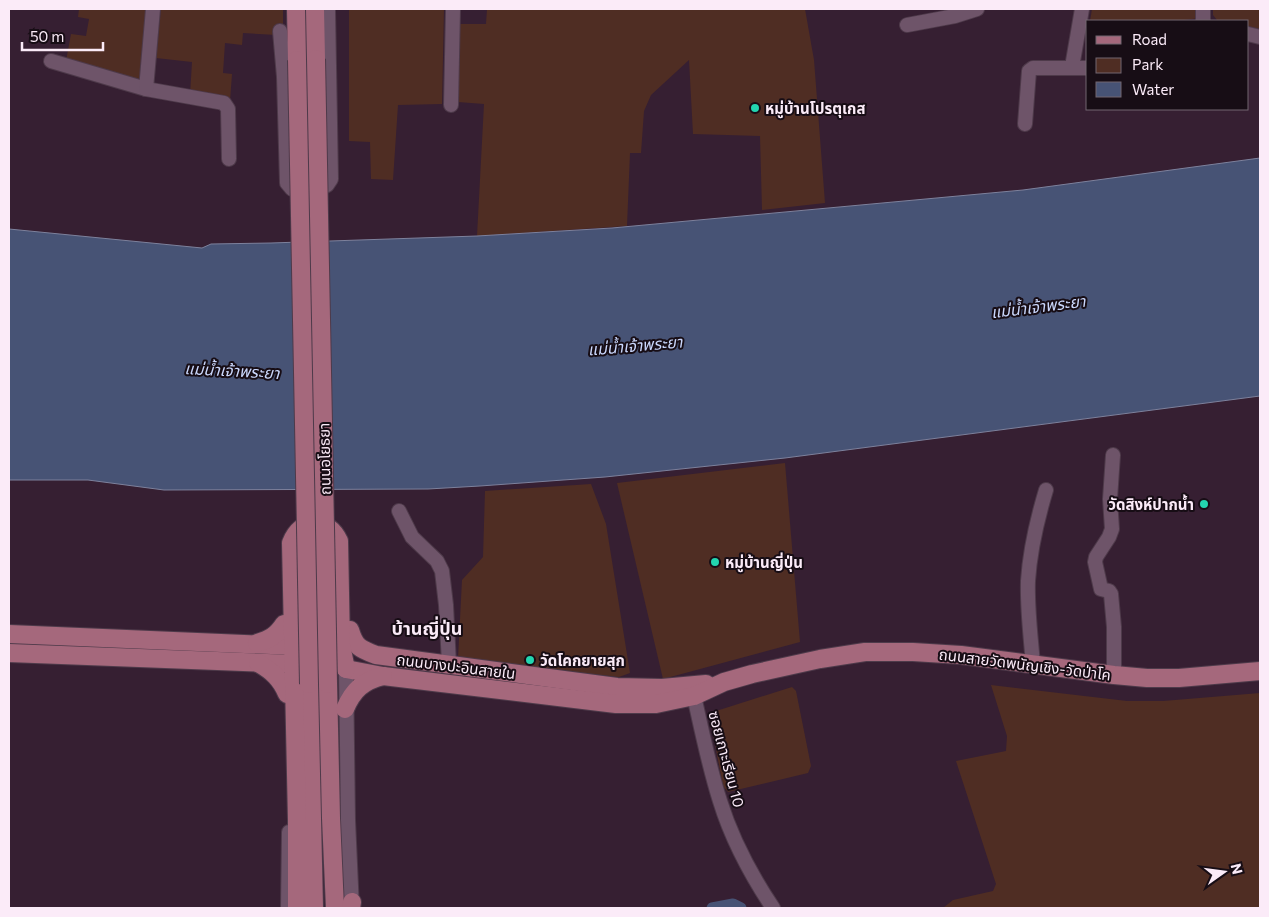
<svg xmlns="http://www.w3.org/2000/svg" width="1269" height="917" font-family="Commissioner,'Noto Sans Thai',sans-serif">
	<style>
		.green { fill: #4f2d23 }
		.water { fill: #475375; stroke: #7d819c }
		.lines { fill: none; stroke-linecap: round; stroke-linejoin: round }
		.canal { stroke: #475375; stroke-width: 11 }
		.minor-casing { stroke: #4e3a4a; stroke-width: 16 }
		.major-casing { stroke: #4e3a4a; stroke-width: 20 }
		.minor { stroke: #6e5469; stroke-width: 14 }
		.major { stroke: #a5687c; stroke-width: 18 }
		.major-bridge-casing { stroke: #4e3a4a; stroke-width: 20; stroke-linecap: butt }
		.major-bridge { stroke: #a5687c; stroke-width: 18 }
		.poi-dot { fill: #23d5af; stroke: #170d15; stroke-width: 2 }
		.labels { text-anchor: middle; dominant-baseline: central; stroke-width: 4; stroke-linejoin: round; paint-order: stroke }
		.poi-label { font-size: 15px; font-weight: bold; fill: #fbebf8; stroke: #170d15; text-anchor: start }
		.street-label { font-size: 15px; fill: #fbebf8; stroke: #170d15 }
		.water-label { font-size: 16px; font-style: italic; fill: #cad7fc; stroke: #170d15 }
		.quarter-label { font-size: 18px; font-weight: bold; fill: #fbebf8; stroke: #170d15 }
	</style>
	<rect width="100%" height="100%" fill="#361f32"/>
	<!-- green -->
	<g class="green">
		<path d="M79,9H150L141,79L133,82L66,61L71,34L86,36L89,19L78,17Z"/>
		<path d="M161,9H283V26L277,35L243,33L242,45L225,43L223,73L232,74L230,101L190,95L192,62L156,58Z"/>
		<path d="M349,9H444L442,104L398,105L393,180L371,179L370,142L349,141Z"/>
		<path d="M487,9H805L814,60L825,203L762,210L760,136L693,134L689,60L651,95L644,111L641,153H630L627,226L477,236L484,104L458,102L460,24H486Z"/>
		<path d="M1092,9H1200V18L1176,21H1090Z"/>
		<path d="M1213,9H1260V29L1248,26V21L1217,20L1213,15Z"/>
		<path d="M785,463L800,642L663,679L617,483Z"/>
		<path d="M591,484L606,524L630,673L619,677L458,659L462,580L483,557L485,491Z"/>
		<path d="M991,685L1127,701H1163L1260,693V908H943L953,900L993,891L996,884L956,761L1006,751L1007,736Z"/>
		<path d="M792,687L796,691L811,766L808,773L728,792L723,786L710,718L713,712Z"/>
	</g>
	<!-- water -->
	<path class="water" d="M1260,158V396L785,458L605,477L480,486L428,489L164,490L88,480H9V229L202,248L211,244L271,243L477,236L612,228L1023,190Z"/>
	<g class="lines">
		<!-- canal -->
		<path class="canal" d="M712,908L733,904L741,908"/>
		<defs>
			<g id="minor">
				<path d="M1203,21V9"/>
				<path d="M907,25L955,16L977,9"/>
				<path d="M280,31L284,77L287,183L292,189L323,187L327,185L331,179L328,9"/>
				<path d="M1248,34L1260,37"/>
				<path d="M51,61L146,89L224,103L228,109L229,159"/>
				<path d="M1072,67L1082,9"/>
				<path d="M146,89L153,9"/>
				<path d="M451,105L453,9"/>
				<path d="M1025,124L1029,71L1033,68H1088"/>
				<path d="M1113,455L1110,499L1112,529L1109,537L1096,557L1095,562L1101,589L1109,591L1111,594L1114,627V675"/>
				<path d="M399,511L412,537L437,561L442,571L446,605L449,664"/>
				<path d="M1033,665C1031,638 1027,609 1028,581C1030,550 1037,520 1046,490"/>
				<path d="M346,669L348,820L352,908"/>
				<path d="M694,696C702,731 709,767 720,801C732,840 751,875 773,908"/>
				<path d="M288,908L289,832"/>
			</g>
			<g id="major">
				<path d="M296,9L297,60"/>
				<path d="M315,9L316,59"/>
				<path d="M350,630C355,647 360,649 376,655L617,687L662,688L706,684"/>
				<path d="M9,634L294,646"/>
				<path d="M257,643C270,639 276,636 284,624"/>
				<path d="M9,653L294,664"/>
				<path d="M258,663C272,671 281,679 287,694"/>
				<path d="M346,669L383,676L616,704H656L694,696L724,682L752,674L820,659L865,652H913L961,655L1114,675L1147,678H1179L1260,671"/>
				<path d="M309,684L314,908"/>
				<path d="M328,684L331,818L335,908"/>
				<path d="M345,709C353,690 363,681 383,676"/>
				<path d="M297,908V821L291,543C301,517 328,517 339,541L341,645L346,669"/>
				<path d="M351,908L352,902"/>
			</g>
		</defs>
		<!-- minor casing -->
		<use href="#minor" class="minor-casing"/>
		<!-- major casing -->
		<use href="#major" class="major-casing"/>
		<!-- minor -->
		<use href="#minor" class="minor"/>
		<!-- major -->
		<use href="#major" class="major"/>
		<defs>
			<g id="major-bridge">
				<path d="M316,59L328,684"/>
				<path d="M297,60L309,684"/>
			</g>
		</defs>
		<!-- major-bridge casing -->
		<use href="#major-bridge" class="major-bridge-casing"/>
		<!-- major-bridge -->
		<use href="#major-bridge" class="major-bridge"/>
	</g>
	<!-- markers -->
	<g class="poi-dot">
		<circle cx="755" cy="108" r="5"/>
		<circle cx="1204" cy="504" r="5"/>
		<circle cx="715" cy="562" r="5"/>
		<circle cx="530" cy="660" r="5"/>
	</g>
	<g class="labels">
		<!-- poi labels -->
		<g class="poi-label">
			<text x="765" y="108">หมู่บ้านโปรตุเกส</text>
			<text x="1194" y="504" text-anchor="end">วัดสิงห์ปากน้ำ</text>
			<text x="725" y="562">หมู่บ้านญี่ปุ่น</text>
			<text x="540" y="660">วัดโคกยายสุก</text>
		</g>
		<!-- street labels -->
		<g class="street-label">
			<text transform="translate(324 459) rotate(-91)">ถนนอโยธยา</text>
			<text transform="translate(1025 664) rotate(7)">ถนนสายวัดพนัญเชิง-วัดป่าโค</text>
			<text transform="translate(456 666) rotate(7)">ถนนบางปะอินสายใน</text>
			<text transform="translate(727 759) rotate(75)">ซอยเกาะเรียน 10</text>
		</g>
		<!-- water labels -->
		<g class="water-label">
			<text transform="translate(1038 306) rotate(-7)">แม่น้ำเจ้าพระยา</text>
			<text transform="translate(635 345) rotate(-5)">แม่น้ำเจ้าพระยา</text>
			<text transform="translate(232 370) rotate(3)">แม่น้ำเจ้าพระยา</text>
		</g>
		<!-- quarter labels -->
		<g class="quarter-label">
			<text x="427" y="628">บ้านญี่ปุ่น</text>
		</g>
	</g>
	<!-- border -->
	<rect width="1269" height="917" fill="none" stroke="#fbebf8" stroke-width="20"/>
	<!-- legend -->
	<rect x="1086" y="20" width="162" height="90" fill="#170d15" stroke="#726670"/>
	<rect x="1096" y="36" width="25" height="8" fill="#a5687c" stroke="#726670"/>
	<text x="1132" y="45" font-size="15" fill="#fbebf8">Road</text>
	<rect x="1096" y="58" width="25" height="15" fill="#4f2d23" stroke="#726670"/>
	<text x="1132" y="70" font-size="15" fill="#fbebf8">Park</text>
	<rect x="1096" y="82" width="25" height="15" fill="#475375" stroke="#726670"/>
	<text x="1132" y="95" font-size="15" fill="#fbebf8">Water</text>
	<!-- north arrow -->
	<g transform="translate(1224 872) rotate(76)" stroke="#170d15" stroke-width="4" paint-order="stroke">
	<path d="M0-4L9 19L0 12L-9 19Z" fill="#fbebf8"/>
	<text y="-8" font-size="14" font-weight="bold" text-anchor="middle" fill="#fbebf8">N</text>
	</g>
	<!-- scale -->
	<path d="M22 42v8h81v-8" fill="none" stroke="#fbebf8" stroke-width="2.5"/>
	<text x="30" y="42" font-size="15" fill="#fbebf8" stroke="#170d15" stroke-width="4" paint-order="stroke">50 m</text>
</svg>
